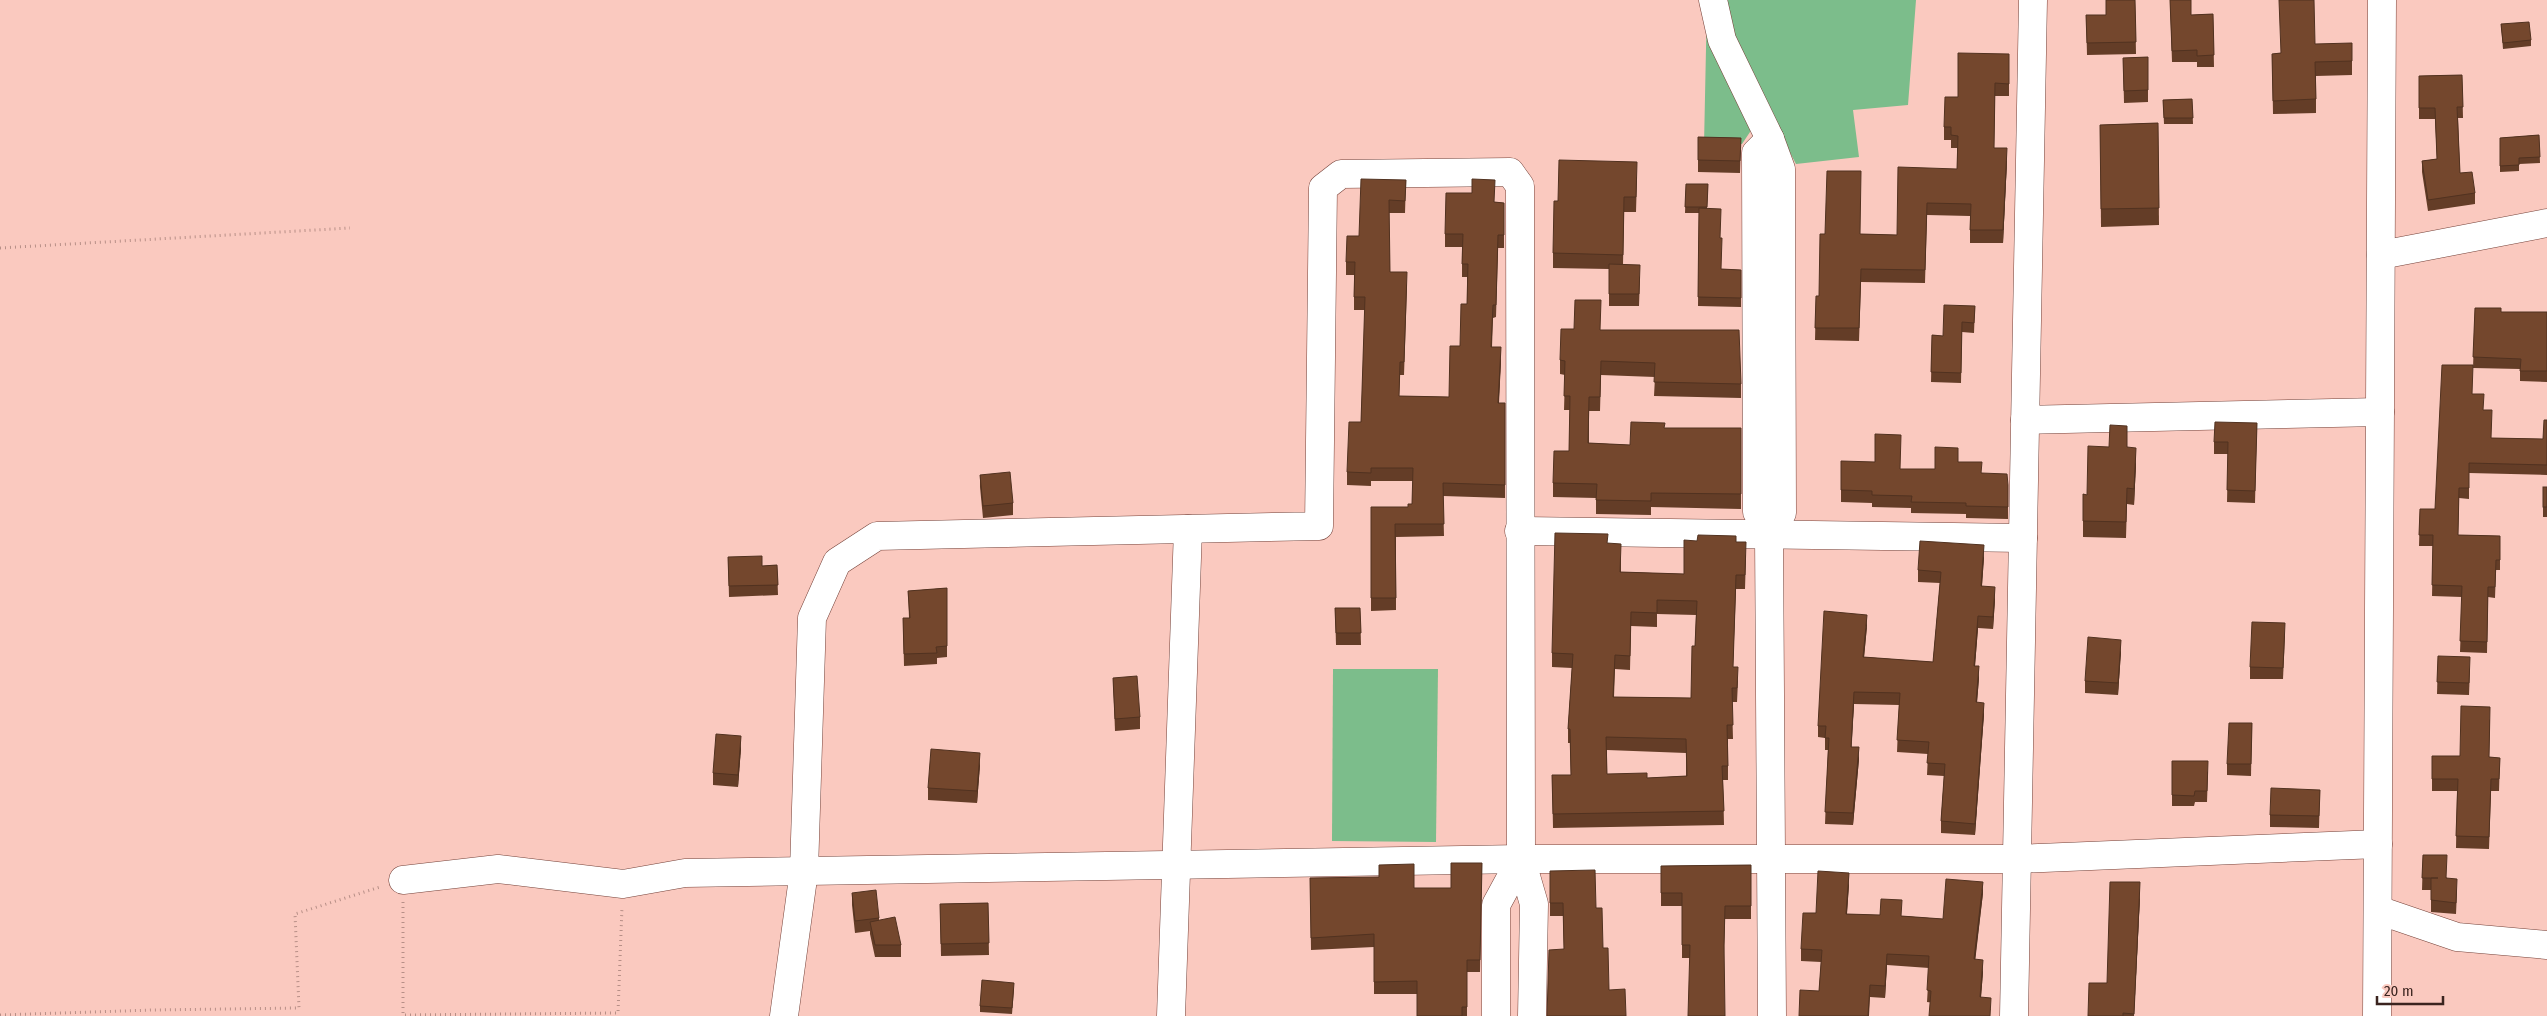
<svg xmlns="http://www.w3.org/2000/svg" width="2547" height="1016" font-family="'Fira Sans Condensed',sans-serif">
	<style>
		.green { fill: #7cbd8b }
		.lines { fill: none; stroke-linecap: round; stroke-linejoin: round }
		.minor-casing { stroke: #754239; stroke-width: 29 }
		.path { stroke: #b78f87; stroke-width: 3; stroke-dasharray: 1 4; stroke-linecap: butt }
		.minor { stroke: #fff; stroke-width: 28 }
		.wall { fill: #643d27; fill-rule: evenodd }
		.shaded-wall { fill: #513220 }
		.building { fill: #74472d; stroke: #513220; fill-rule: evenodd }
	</style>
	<rect width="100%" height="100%" fill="#fac9bf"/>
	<!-- green -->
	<g class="green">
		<path d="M1707,0H1916L1908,105L1853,110L1859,157L1796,164L1776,126H1754L1742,144L1704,145Z"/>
		<path d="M1333,669H1438L1436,842L1332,841Z"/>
	</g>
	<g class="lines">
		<defs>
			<g id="minor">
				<path d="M1713,0L1722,40L1770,139L1781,169L1782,513L1769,533"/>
				<path d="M1770,139L1756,153L1757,512L1769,533L1772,1016"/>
				<path d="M2381,255L2547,223"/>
				<path d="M2025,420L2380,412"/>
				<path d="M1519,531L2023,538"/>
				<path d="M403,880L498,869L623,884L685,873L1521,859H2017L2378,844"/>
				<path d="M2378,910L2457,937L2547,945"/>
				<path d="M784,1016L804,871L812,618L837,562L877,536L1319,526L1323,188L1341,174L1510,172L1520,186L1521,859L1534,904L1532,1016"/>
				<path d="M1171,1016L1188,529"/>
				<path d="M1496,1016V905L1521,859"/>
				<path d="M2014,1016L2033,0"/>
				<path d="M2377,1016L2382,0"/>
			</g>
		</defs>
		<!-- minor casing -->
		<use href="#minor" class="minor-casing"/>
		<!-- path -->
		<g class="path">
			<path d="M0,248L350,228"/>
			<path d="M403,902V1015L618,1013L622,907"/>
			<path d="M0,1015L153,1010L299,1008L295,914L380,887"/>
		</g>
		<!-- minor -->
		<use href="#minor" class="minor"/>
	</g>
	<!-- wall -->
	<g class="wall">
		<path d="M2135,0L2136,54L2087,55L2086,15H2106Z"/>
		<path d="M2170,0L2191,15L2213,14L2214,67H2197V62H2172Z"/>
		<path d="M2501,24L2531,40V46L2503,49Z"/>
		<path d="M2352,43V75L2316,76V113L2273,114L2272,54L2280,53Z"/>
		<path d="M2009,54V96H1995L1994,148L2007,161L2003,243H1970V216L1927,215L1925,283L1861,282L1859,341L1815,340L1816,296H1819L1860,234L1897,235L1957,169V148H1951V140H1944V127L1958,97Z"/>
		<path d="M2148,57V102L2124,103L2123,58Z"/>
		<path d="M2462,75L2463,118H2458L2460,173L2475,193V204L2428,211L2422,172V161L2437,159L2435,119H2419V76Z"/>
		<path d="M2192,99L2193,124H2164L2163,100Z"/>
		<path d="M2158,123L2159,225L2101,227L2100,125Z"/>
		<path d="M2539,135L2540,163L2519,164V171L2500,172V138Z"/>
		<path d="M1698,137L1741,138L1740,173L1698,172Z"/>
		<path d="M1637,177L1636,212H1624L1623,265L1640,277L1639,306H1609V269L1553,268V253L1558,201Z"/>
		<path d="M1406,180L1405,213H1389L1390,272L1407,285L1404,375H1400L1399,396L1449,397L1460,346L1467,304V277H1462V247H1445V234L1495,202L1504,203V248H1498L1496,317L1493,318L1492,347L1501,360L1499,403H1505V498L1443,496L1444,536L1396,537V610L1371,611V507H1408L1412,504L1413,481H1371V486L1347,485V472L1361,422L1365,310H1354V275H1346V262L1359,236Z"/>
		<path d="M1686,184H1708L1707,209L1720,238L1721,269L1741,270V307L1698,306L1699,213H1685Z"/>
		<path d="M1975,306L1974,333L1962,332L1961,383L1931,382L1932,335L1943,336Z"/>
		<path d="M2475,308L2501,312H2547V382L2520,381V369L2473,368Z"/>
		<path d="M1601,330L1741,384V398L1654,396L1655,377L1601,375L1600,411H1589V443L1630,445L1665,428H1741V509L1651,507V515L1596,514V498L1553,497V483L1569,451L1570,410H1564L1565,375L1560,374V360Z"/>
		<path d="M2472,394L2483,410L2491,438L2543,439L2547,420V475L2469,473V499L2459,498L2458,535L2500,536V570H2496L2495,598L2488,597L2487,653L2460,652L2462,597L2432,596L2433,546H2419L2420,509H2435Z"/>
		<path d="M2257,423L2255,503L2227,502L2228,454H2214V442Z"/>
		<path d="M2127,447L2136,464L2134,505L2127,504L2126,538L2083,537V494L2087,495Z"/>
		<path d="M1841,461L1900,469H1935L1958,462L1982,473L2008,485V519L1966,518V514L1911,513V508L1872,507V503L1841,502Z"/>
		<path d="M980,475L1013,503V515L983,518L980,487Z"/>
		<rect x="2543" y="487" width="4" height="30"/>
		<path d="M1736,542L1746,556L1745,589H1736L1733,667L1738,681L1737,702H1732L1733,739H1728V780H1723L1724,825L1553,828L1552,775H1571L1570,743H1568V729L1572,668L1552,667V653L1608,543L1621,558V572L1684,574ZM1657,614L1696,615L1695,646L1691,698L1614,697L1615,669L1630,670L1631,626L1657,627ZM1607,750L1686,753V776L1647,778L1607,774Z"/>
		<path d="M728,557L762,566L777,565L778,595L729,597Z"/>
		<path d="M1984,557L1982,586L1995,599L1993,629L1978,628L1975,666L1979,678L1977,702L1984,714L1975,835L1941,833V821L1944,776L1927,775L1928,754L1897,752L1899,705L1854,704L1851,747L1859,759L1853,825L1825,824L1828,750H1825V738L1818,737V726L1867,626L1864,657L1933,662L1940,583L1918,582V570Z"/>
		<path d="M947,588V657L937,658V664L904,666L903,618H909L908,591Z"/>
		<path d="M1335,608H1360L1361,645H1336Z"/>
		<path d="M2285,635L2283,679H2250V667Z"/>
		<path d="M2121,651L2118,695L2085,693V681Z"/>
		<path d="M2438,656L2470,669L2469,695L2437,694Z"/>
		<path d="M1113,678L1140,717V729L1115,731Z"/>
		<path d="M2490,719L2489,757L2500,758L2499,791H2491L2489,849L2456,848L2457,791H2432V779L2460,756Z"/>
		<path d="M2252,723L2251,776L2227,775V764Z"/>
		<path d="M741,748L738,787L713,785V773Z"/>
		<path d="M2172,761L2208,772L2207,802H2195L2194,806H2172Z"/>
		<path d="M980,765L977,803L928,800V788Z"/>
		<path d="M2320,790L2319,828L2270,827V815Z"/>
		<path d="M2423,855L2447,878L2457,891L2456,914L2431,912V890H2422Z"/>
		<path d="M1482,863L1480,972H1467V1016H1417V994H1374V947L1311,950L1310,878L1414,888H1451Z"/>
		<path d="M1751,865V919H1725L1724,954L1690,958H1682V906H1661V866Z"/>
		<path d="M1550,884L1596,908L1603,948L1609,990L1626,1016L1564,949L1563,916H1550Z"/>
		<path d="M1849,884L1847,914L1902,916L1943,919L1983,893L1975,959L1983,972L1981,997L1991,1010L1927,1002L1929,968L1887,965L1885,998L1870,997L1869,1016H1799L1819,991L1821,962L1801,961V949L1816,913Z"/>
		<path d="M852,893L879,918V920L901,945V957H875L870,934V931L855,933L852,905Z"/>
		<path d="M2140,897L2134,1016H2088L2107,983Z"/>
		<path d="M988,903L989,955L941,956L940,904Z"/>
		<path d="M1014,989L1012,1014L980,1012V1006Z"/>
	</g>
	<!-- shaded-wall -->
	<g class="shaded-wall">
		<path d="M2007,148V161L2003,243V230Z"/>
		<path d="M1501,347V360L1498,416V403Z"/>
		<path d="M2136,448V464L2134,505V489Z"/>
		<path d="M1984,545V557L1981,598V586Z"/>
		<path d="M1995,587V599L1993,629V617Z"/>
		<path d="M1867,615V626L1863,668V657Z"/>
		<path d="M1978,616V628L1974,678V666Z"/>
		<path d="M2121,640V651L2118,695V683Z"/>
		<path d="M1979,666V678L1976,714V702Z"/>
		<path d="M1854,692V704L1851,759V747Z"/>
		<path d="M1984,703V714L1975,835V824Z"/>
		<path d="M741,736V748L738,787V775Z"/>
		<path d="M1859,747V759L1853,825V813Z"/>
		<path d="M980,753V765L977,803V791Z"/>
		<path d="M1849,873V884L1846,926V914Z"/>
		<path d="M1983,882V893L1974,971V959Z"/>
		<path d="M2140,882V897L2134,1016Z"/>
		<path d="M1887,954V965L1885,998V986Z"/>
		<path d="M1983,960V972L1980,1009V997Z"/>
	</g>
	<!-- building -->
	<g class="building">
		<path d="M2106,0H2135L2136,42L2087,43L2086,15H2106Z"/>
		<path d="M2170,0H2191V15L2213,14L2214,55L2197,56V50L2172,51Z"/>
		<path d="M2279,0H2314L2315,44L2352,43V61L2315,62L2316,99L2273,101L2272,54L2281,53Z"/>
		<path d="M2529,22L2531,40L2503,43L2501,24Z"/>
		<path d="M1958,53L2009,54V84L1995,83L1994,148H2007L2003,230H1970L1971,204L1927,203L1925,270L1861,269L1859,328H1815L1816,296H1819L1820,234H1825L1827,171H1861L1860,234L1897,235L1898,167L1957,169L1958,136L1951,135V127H1944L1945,97H1958Z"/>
		<path d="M2148,57V90L2124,91L2123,58Z"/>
		<path d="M2462,75L2463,107H2457L2460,173L2472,172L2475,193L2428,200L2422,161L2437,159L2435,108H2419V76Z"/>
		<path d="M2192,99L2193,118H2164L2163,100Z"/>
		<path d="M2158,123L2159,208L2101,209L2100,125Z"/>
		<path d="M2539,135L2540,157L2519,158V165L2500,166V138Z"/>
		<path d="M1698,137L1741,138L1740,161L1698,160Z"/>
		<path d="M1559,160L1637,162L1636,197H1624L1623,255L1553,253L1554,201H1558Z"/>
		<path d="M1361,179L1406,180L1405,201L1389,200L1390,272H1407L1404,362H1400L1399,396L1449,397L1450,346H1460L1461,304H1467L1468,264H1462L1463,234H1445L1446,193H1472V179L1495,180L1494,202L1504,203V235H1498L1496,305H1493L1491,347H1501L1498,403H1505V485L1443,483L1444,524H1395L1396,598H1371V507H1408V504H1412L1413,468H1371V473L1347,472L1349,422H1361L1365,297H1354L1355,262H1346L1347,236H1359Z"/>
		<path d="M1686,184H1708L1707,207H1685Z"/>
		<path d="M1699,208L1721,209L1720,238H1722L1721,269L1741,270V298L1698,297Z"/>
		<path d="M1609,264L1640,265L1639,294H1609Z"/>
		<path d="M1575,300H1601L1600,330H1739L1741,384L1654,382L1655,363L1601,361L1600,397H1589L1588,443L1630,445L1631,422L1665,423L1664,428H1741V494L1651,493V501L1596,500L1597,484L1553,483L1554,451H1569L1570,396H1564L1565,361L1560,360L1561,329H1574Z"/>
		<path d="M1944,305L1975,306L1974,323L1962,322L1961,373L1931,372L1932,335L1943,336Z"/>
		<path d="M2475,308H2501V312H2547V371H2520L2521,359L2473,357Z"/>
		<path d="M2442,365H2473L2472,394H2484L2483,410H2492L2491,438L2543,439L2544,420H2547V465L2469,463V488H2459L2458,535L2500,536V560H2496L2495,587H2488L2487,642L2460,641L2462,586L2432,585L2433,535H2419L2420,509H2435Z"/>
		<path d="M2215,422L2257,423L2255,491L2227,490L2228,442H2214Z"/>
		<path d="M2110,425L2127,426V447L2136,448L2134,489L2127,488L2126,522L2083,521V494L2087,495L2088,446L2109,447Z"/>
		<path d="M1875,434L1901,435L1900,469H1935V447L1958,448V462H1982L1981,473L2007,474L2008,485V507L1966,506V503L1911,502L1912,496L1872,495V491L1841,490V461L1875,462Z"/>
		<path d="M1010,472L1013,503L983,506L980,475Z"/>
		<rect x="2543" y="487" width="4" height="20"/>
		<path d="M1555,533L1608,534L1607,543L1621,544L1620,572L1684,574V540L1697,541L1698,535L1736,536V542H1746L1745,575H1736L1733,667H1738L1737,688H1732L1733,725H1727L1728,766H1722L1724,811L1553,814L1552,775H1571L1570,729H1568L1573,654L1552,653ZM1657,600L1697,601L1695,646H1692L1691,698L1613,697L1615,655L1630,656L1631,612L1657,613ZM1606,737L1686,739L1687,776L1647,778V773L1607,774Z"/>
		<path d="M1920,541L1984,545L1981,586L1995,587L1993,617L1978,616L1974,666H1979L1976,702L1984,703L1975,824L1941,821L1945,764L1927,763L1929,742L1897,740L1900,693L1854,692L1851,747H1859L1853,813L1825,812L1829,738H1825L1826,726H1818L1824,611L1867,615L1863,657L1933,662L1941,572L1918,570Z"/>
		<path d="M762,556V566L777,565L778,585L729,586L728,557Z"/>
		<path d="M947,588V646L936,647L937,653L904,654L903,618H910L908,591Z"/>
		<path d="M1335,608H1360L1361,633H1336Z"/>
		<path d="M2252,622L2285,623L2283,668L2250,667Z"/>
		<path d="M2088,637L2121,640L2118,683L2085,681Z"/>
		<path d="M2438,656L2470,657L2469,683L2437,682Z"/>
		<path d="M1137,676L1140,717L1115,719L1113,678Z"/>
		<path d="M2461,706L2490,707L2489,757L2500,758L2499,779H2491L2489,837L2456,836L2458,779H2432V756H2460Z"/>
		<path d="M2229,723H2252L2251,764H2227Z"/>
		<path d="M716,734L741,736L738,775L713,773Z"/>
		<path d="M931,749L980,753L977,791L928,788Z"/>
		<path d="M2172,761H2208L2207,791H2195L2194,796L2172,795Z"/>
		<path d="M2271,788L2320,790L2319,816L2270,815Z"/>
		<path d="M2423,855H2447L2446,878L2457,879L2456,903L2431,900V878H2438H2422Z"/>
		<path d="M1451,863H1482L1480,960H1467V1007H1462V1016H1417V981L1374,982V934L1311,938L1310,878L1379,877V865L1414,864V888H1451Z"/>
		<path d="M1751,865V906H1725L1724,945L1725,1016H1688L1690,945H1682V893H1661V866Z"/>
		<path d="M1595,870L1596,908H1602L1603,948H1608L1609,990L1625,989L1626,1016H1547L1549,950L1564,949L1563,903H1550V871Z"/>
		<path d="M1818,871L1849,873L1846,914L1880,915L1881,899L1902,900L1901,916L1943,919L1946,879L1983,882L1974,959L1983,960L1980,997L1991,998L1990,1016H1929L1931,991L1927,990L1929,956L1887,954L1885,986L1870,985L1868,1016H1799L1800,990L1819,991L1822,950L1801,949L1803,913H1816Z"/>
		<path d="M2110,882H2140L2134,1014L2123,1013V1016H2088L2089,983H2107Z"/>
		<path d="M876,890L879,918L855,921L852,893Z"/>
		<path d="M988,903L989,943L941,944L940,904Z"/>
		<path d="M895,917L901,945H875L870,922Z"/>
		<path d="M982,980L1014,983L1012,1008L980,1006Z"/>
	</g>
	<!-- scale -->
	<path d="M2377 996v8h66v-8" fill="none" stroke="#3b241f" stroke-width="2.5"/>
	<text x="2384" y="996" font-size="15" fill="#3b241f" stroke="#fac9bf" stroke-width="4" paint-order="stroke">20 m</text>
</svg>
